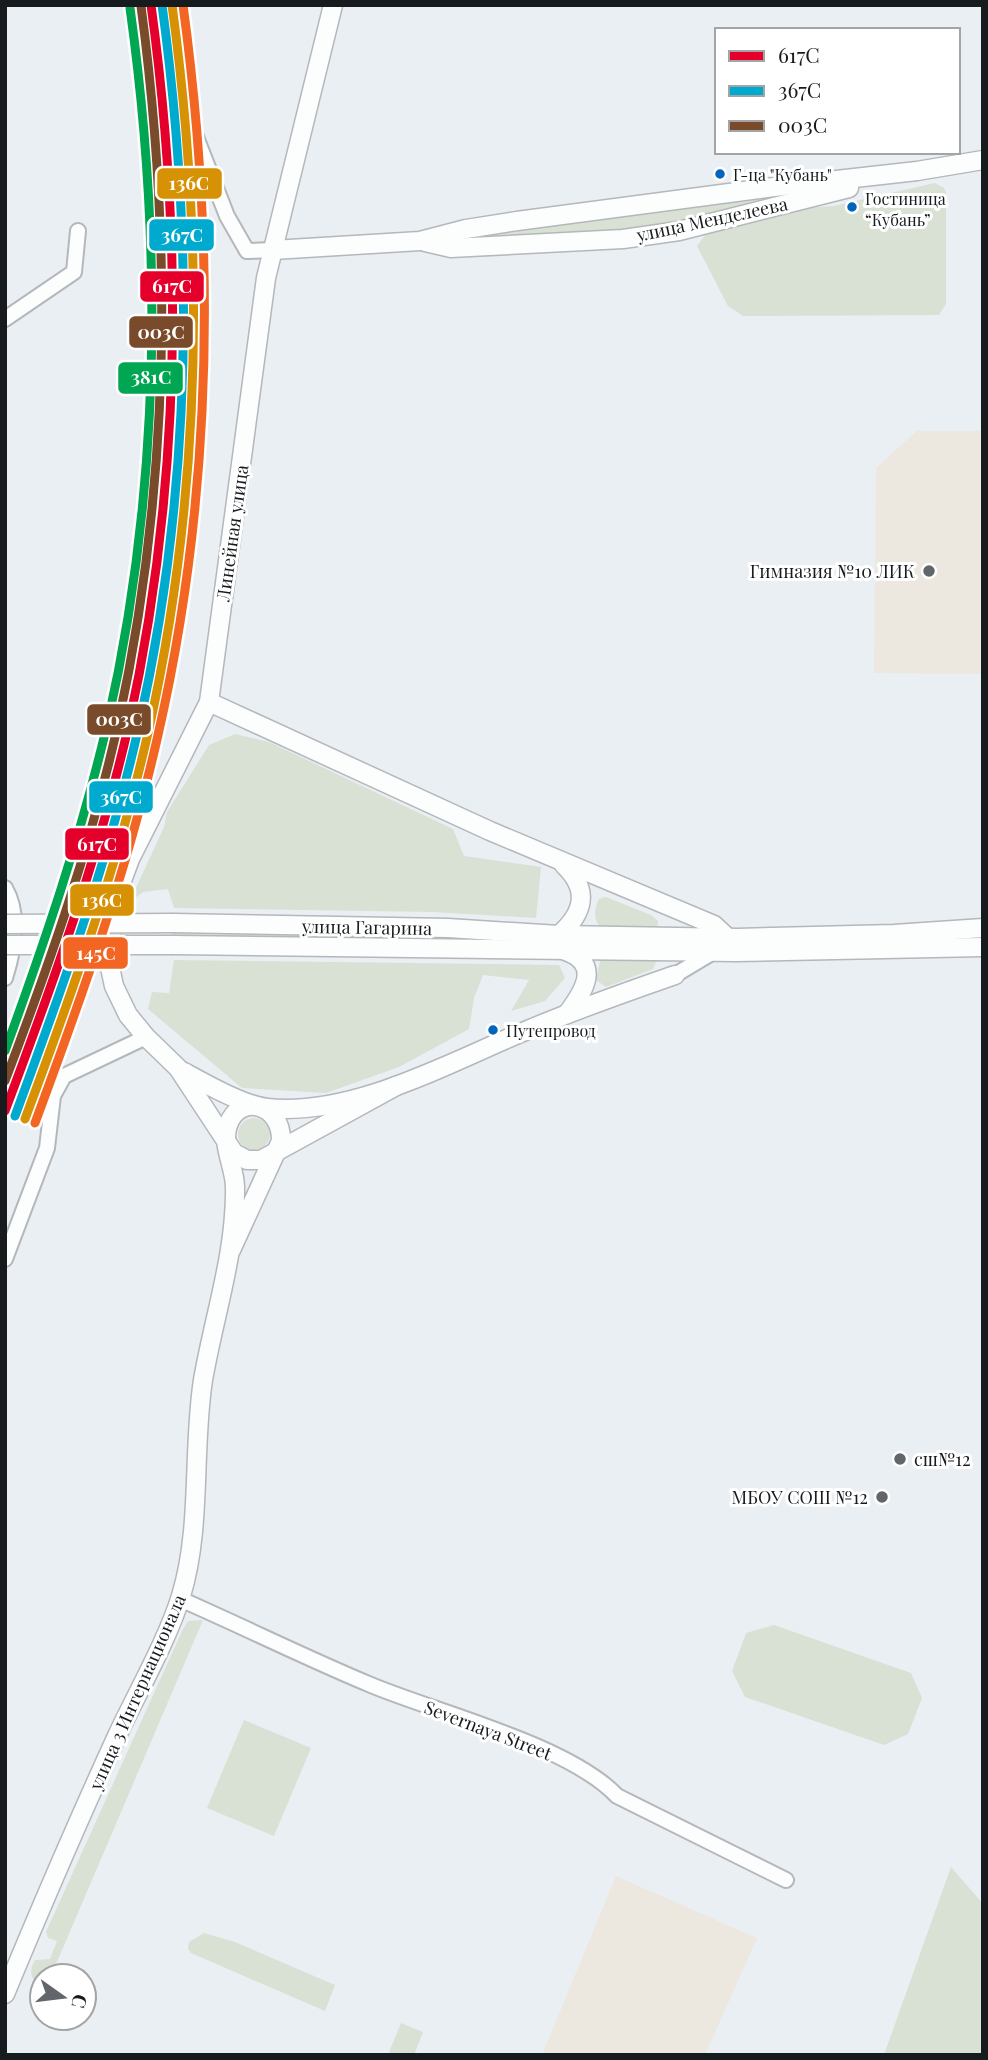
<svg xmlns="http://www.w3.org/2000/svg" width="988" height="2060" font-family="'Playfair Display',serif">
	<style>
		.education { fill: #ede8df }
		.green { fill: #d8e1d4 }
		.lines { fill: none; stroke-linecap: round; stroke-linejoin: round }
		.minor-casing { stroke: #b4b7bb; stroke-width: 18 }
		.major-casing { stroke: #b4b7bb; stroke-width: 21 }
		.minor { stroke: #fcfdfd; stroke-width: 14 }
		.major { stroke: #fcfdfd; stroke-width: 18 }
		.major-bridge-casing { stroke: #b4b7bb; stroke-width: 21; stroke-linecap: butt }
		.major-bridge { stroke: #fcfdfd; stroke-width: 18 }
		.rail-1-casing { stroke: #fff; stroke-width: 14 }
		.rail-2-casing { stroke: #fff; stroke-width: 14 }
		.rail-3-casing { stroke: #fff; stroke-width: 14 }
		.rail-4-casing { stroke: #fff; stroke-width: 14 }
		.rail-5-casing { stroke: #fff; stroke-width: 14 }
		.rail-6-casing { stroke: #fff; stroke-width: 14 }
		.rail-1 { stroke: #e4002b; stroke-width: 9 }
		.rail-2 { stroke: #00a9ce; stroke-width: 9 }
		.rail-3 { stroke: #7a4b2a; stroke-width: 9 }
		.rail-4 { stroke: #d69104; stroke-width: 9 }
		.rail-5 { stroke: #00a651; stroke-width: 9 }
		.rail-6 { stroke: #f26522; stroke-width: 9 }
		.bus-dot { fill: #0065bd; stroke: #fff; stroke-width: 2.5 }
		.poi-dot { fill: #626569; stroke: #fff; stroke-width: 2.5 }
		.labels { text-anchor: middle; dominant-baseline: central; stroke-width: 6; stroke-linejoin: round; paint-order: stroke }
		.bus-label { font-size: 16px; fill: #181b1e; stroke: #fff; text-anchor: start }
		.street-label { font-size: 18px; fill: #181b1e; stroke: #fff }
		.poi-label { font-size: 18px; fill: #181b1e; stroke: #fff; text-anchor: end }
		.line-badge { stroke: #fff; stroke-width: 2.5 }
		.badge-label { font-size: 19px; text-anchor: middle; font-weight: bold; fill: #fff }
	</style>
	<rect width="100%" height="100%" fill="#eaeff4"/>
	<!-- education -->
	<g class="education">
		<path d="M917,431H983V674L874,673L876,468Z"/>
		<path d="M616,1876L757,1938L705,2055H542Z"/>
	</g>
	<!-- green -->
	<g class="green">
		<path d="M935,183L944,188L946,193V304L939,315L743,316L728,306L697,246L705,235L792,209L834,206Z"/>
		<path d="M771,195L772,200L662,229L465,239V236Z"/>
		<path d="M235,734L269,742L453,829L464,856L541,867L536,918L433,912L174,908L168,889L143,892L129,903L164,827L167,812L209,745Z"/>
		<path d="M606,897L651,915L658,921L657,929L601,928C593,920 594,909 599,899Z"/>
		<path d="M174,930L523,939V943L174,938Z"/>
		<path d="M608,957L654,959L656,962L653,969L606,987L596,980L600,961Z"/>
		<path d="M174,960L559,965L565,978L545,1001L511,1011L529,980L483,975L474,998L469,1029L399,1067L326,1093L242,1088L148,1009L152,992L169,993Z"/>
		<circle cx="254" cy="1134" r="16"/>
		<path d="M203,1620L51,1976H42V1988C31,1981 28,1971 35,1960L50,1959L57,1941L48,1938L46,1932L183,1629L188,1621Z"/>
		<path d="M774,1625L911,1673L922,1698L908,1734L884,1745L745,1697L732,1671L746,1633Z"/>
		<path d="M244,1720L311,1748L274,1836L207,1808Z"/>
		<path d="M951,1867L983,1904V2055H884Z"/>
		<path d="M204,1933L235,1942L335,1985L325,2011L191,1953L188,1949L189,1942Z"/>
		<path d="M401,2023L423,2032L414,2055H388Z"/>
	</g>
	<g class="lines">
		<defs>
			<g id="minor">
				<path d="M178,5L189,119L227,216L247,251L273,250"/>
				<path d="M5,319L74,272L78,231"/>
				<path d="M5,888C20,914 14,950 5,978"/>
				<path d="M675,975L715,951"/>
				<path d="M5,1259L47,1148L53,1096L64,1076L146,1037"/>
				<path d="M180,1599C244,1627 306,1658 371,1685C438,1713 569,1745 617,1796L786,1880"/>
			</g>
			<g id="major">
				<path d="M333,5L266,278L209,702L130,859L116,897L108,958L114,986L128,1015L146,1037L178,1068L234,1153L247,1160H261L396,1086"/>
				<path d="M425,242L451,248L623,239L679,231L849,188"/>
				<path d="M273,250L420,241L466,229L517,221L774,187L917,171L983,160"/>
				<path d="M209,702L490,831L714,925L728,938"/>
				<path d="M174,923L448,928L559,935L737,938L894,934L983,928"/>
				<path d="M559,935C584,913 590,890 564,865"/>
				<path d="M174,945L736,952L983,947"/>
				<path d="M563,950C602,963 585,990 567,1014"/>
				<path d="M184,1072C206,1084 243,1105 267,1108C354,1117 452,1061 530,1029C578,1009 626,992 675,975"/>
				<path d="M5,1994C41,1907 78,1821 117,1736C137,1693 167,1641 181,1596C202,1527 192,1451 203,1380C214,1316 236,1253 235,1187C235,1168 221,1144 228,1125C239,1093 282,1103 281,1141L231,1250"/>
			</g>
		</defs>
		<!-- minor casing -->
		<use href="#minor" class="minor-casing"/>
		<!-- major casing -->
		<use href="#major" class="major-casing"/>
		<!-- minor -->
		<use href="#minor" class="minor"/>
		<!-- major -->
		<use href="#major" class="major"/>
		<defs>
			<g id="major-bridge">
				<path d="M5,924L174,923"/>
				<path d="M5,945H174"/>
			</g>
		</defs>
		<!-- major-bridge casing -->
		<use href="#major-bridge" class="major-bridge-casing"/>
		<!-- major-bridge -->
		<use href="#major-bridge" class="major-bridge"/>
		<defs>
			<path id="rail-1" d="M5,1111C52,986 98,859 128,728C181,490 184,246 151,5"/>
			<path id="rail-2" d="M15,1116C62,989 108,862 138,730C192,492 195,247 162,5"/>
			<path id="rail-3" d="M5,1081C49,965 91,846 118,724C170,487 173,246 141,6"/>
			<path id="rail-4" d="M25,1119C72,993 118,865 148,733C202,494 205,247 172,5"/>
			<path id="rail-5" d="M5,1051C44,944 81,836 107,725C161,489 163,246 130,8"/>
			<path id="rail-6" d="M35,1123C82,996 128,868 158,735C213,495 216,248 183,5"/>
		</defs>
		<!-- rail-1 casing -->
		<use href="#rail-1" class="rail-1-casing"/>
		<!-- rail-2 casing -->
		<use href="#rail-2" class="rail-2-casing"/>
		<!-- rail-3 casing -->
		<use href="#rail-3" class="rail-3-casing"/>
		<!-- rail-4 casing -->
		<use href="#rail-4" class="rail-4-casing"/>
		<!-- rail-5 casing -->
		<use href="#rail-5" class="rail-5-casing"/>
		<!-- rail-6 casing -->
		<use href="#rail-6" class="rail-6-casing"/>
		<!-- rail-1 -->
		<use href="#rail-1" class="rail-1"/>
		<!-- rail-2 -->
		<use href="#rail-2" class="rail-2"/>
		<!-- rail-3 -->
		<use href="#rail-3" class="rail-3"/>
		<!-- rail-4 -->
		<use href="#rail-4" class="rail-4"/>
		<!-- rail-5 -->
		<use href="#rail-5" class="rail-5"/>
		<!-- rail-6 -->
		<use href="#rail-6" class="rail-6"/>
	</g>
	<!-- markers -->
	<g class="bus-dot">
		<circle cx="720" cy="174" r="6"/>
		<circle cx="852" cy="207" r="6"/>
		<circle cx="493" cy="1030" r="6"/>
	</g>
	<g class="poi-dot">
		<circle cx="929" cy="571" r="7"/>
		<circle cx="900" cy="1459" r="7"/>
		<circle cx="882" cy="1497" r="7"/>
	</g>
	<g class="labels">
		<!-- bus labels -->
		<g class="bus-label">
			<text x="733" y="174">Г-ца "Кубань"</text>
			<text x="865" y="198">Гостиница<tspan x="865" dy="21">“Кубань”</tspan></text>
			<text x="506" y="1030">Путепровод</text>
		</g>
		<!-- street labels -->
		<g class="street-label">
			<text transform="translate(712 219) rotate(-12)">улица Менделеева</text>
			<text transform="translate(232 533) rotate(-82)">Линейная улица</text>
			<text transform="translate(367 927) rotate(1)">улица Гагарина</text>
			<text transform="translate(137 1692) rotate(-66)">улица 3 Интернационала</text>
			<text transform="translate(488 1730) rotate(21)">Severnaya Street</text>
		</g>
		<!-- poi labels -->
		<g class="poi-label">
			<text x="915" y="571">Гимназия №10 ЛИК</text>
			<text x="914" y="1459" text-anchor="start">сш№12</text>
			<text x="868" y="1497">МБОУ СОШ №12</text>
		</g>
	</g>
	<g class="line-badge">
		<rect x="156" y="167" width="67" height="33" rx="7" fill="#d69104"/>
		<rect x="148" y="218" width="67" height="34" rx="7" fill="#00a9ce"/>
		<rect x="139" y="270" width="66" height="33" rx="7" fill="#e4002b"/>
		<rect x="128" y="315" width="66" height="34" rx="7" fill="#7a4b2a"/>
		<rect x="117" y="361" width="67" height="34" rx="7" fill="#00a651"/>
		<rect x="86" y="703" width="66" height="33" rx="7" fill="#7a4b2a"/>
		<rect x="88" y="780" width="66" height="34" rx="7" fill="#00a9ce"/>
		<rect x="64" y="827" width="66" height="34" rx="7" fill="#e4002b"/>
		<rect x="69" y="883" width="66" height="34" rx="7" fill="#d69104"/>
		<rect x="62" y="936" width="67" height="34" rx="7" fill="#f26522"/>
	</g>
	<g class="badge-label">
		<text x="189" y="190">136С</text>
		<text x="182" y="242">367С</text>
		<text x="172" y="293">617C</text>
		<text x="161" y="339">003С</text>
		<text x="151" y="384">381С</text>
		<text x="119" y="726">003С</text>
		<text x="121" y="804">367С</text>
		<text x="97" y="851">617C</text>
		<text x="102" y="907">136С</text>
		<text x="96" y="960">145С</text>
	</g>
	<!-- border -->
	<rect width="988" height="2060" fill="none" stroke="#181b1e" stroke-width="14"/>
	<!-- legend -->
	<rect x="715" y="28" width="245" height="126" fill="#ffffff" stroke="#a3a4a5" stroke-width="2"/>
	<rect x="729" y="51" width="35" height="10" fill="#e4002b" stroke="#a3a4a5" stroke-width="2"/>
	<text x="778" y="63" font-size="21" fill="#181b1e">617C</text>
	<rect x="729" y="86" width="35" height="10" fill="#00a9ce" stroke="#a3a4a5" stroke-width="2"/>
	<text x="778" y="98" font-size="21" fill="#181b1e">367С</text>
	<rect x="729" y="121" width="35" height="10" fill="#7a4b2a" stroke="#a3a4a5" stroke-width="2"/>
	<text x="778" y="133" font-size="21" fill="#181b1e">003С</text>
	<!-- north arrow -->
	<g transform="translate(63 1997) rotate(104)"><circle r="33" fill="#ffffff" stroke="#a3a4a5" stroke-width="2"/>
	<path d="M0-5L12 26L0 18L-12 26Z" fill="#626569"/>
	<text y="-10" font-size="19" font-weight="bold" text-anchor="middle" fill="#181b1e">С</text>
	</g>
</svg>
